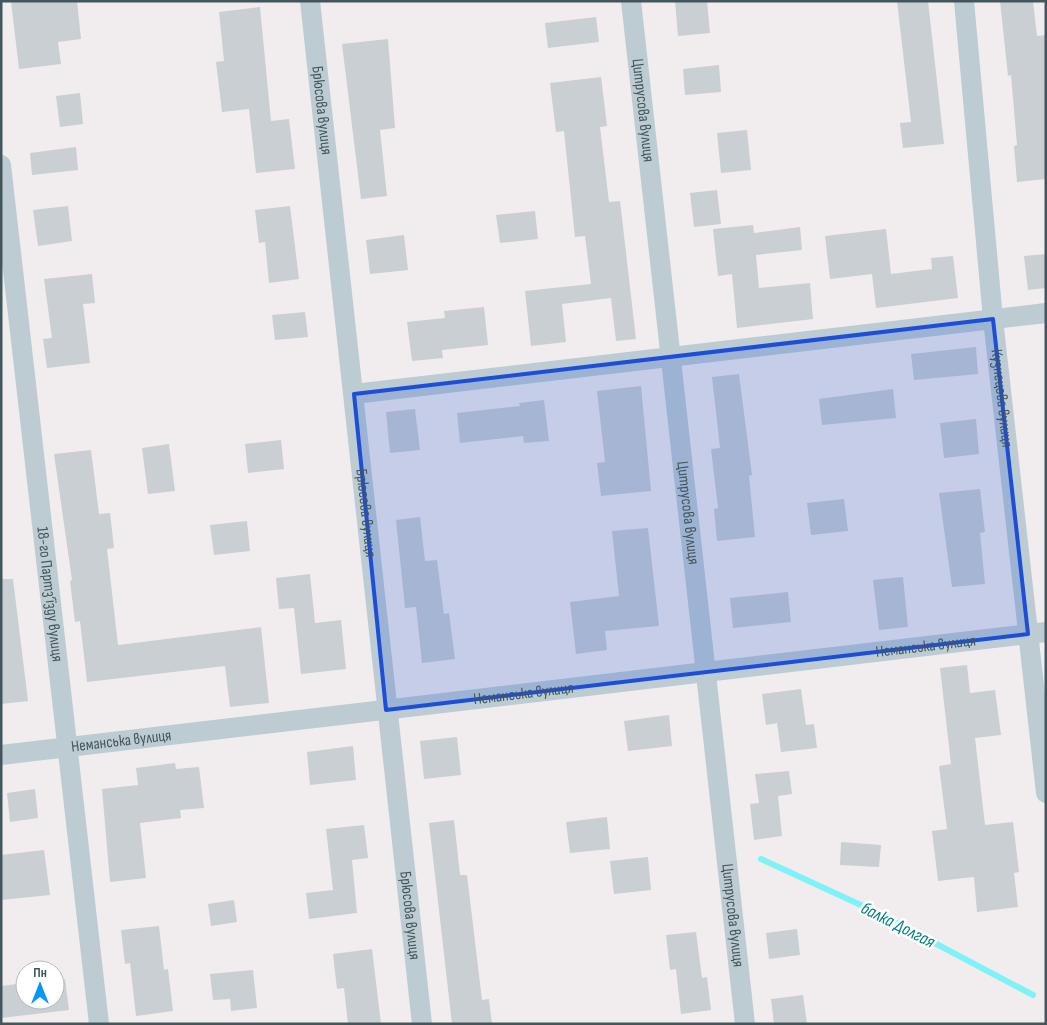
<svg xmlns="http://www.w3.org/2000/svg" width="1047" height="1025" font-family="'Sofia Sans Condensed',sans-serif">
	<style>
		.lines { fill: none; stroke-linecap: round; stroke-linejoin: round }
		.stream { stroke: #7ef2f6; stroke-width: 6 }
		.building { fill: #c9cfd3 }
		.minor { stroke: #bcccd2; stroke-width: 20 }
		.marked { fill: #1d4ed8; fill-opacity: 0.2; stroke: #1d4ed8; stroke-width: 4; stroke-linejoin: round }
		.labels { text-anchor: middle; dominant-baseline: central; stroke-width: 5; stroke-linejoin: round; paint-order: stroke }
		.street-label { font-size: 16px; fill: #44565d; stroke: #fff }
		.water-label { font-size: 18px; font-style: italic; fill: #058083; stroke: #fff }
	</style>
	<rect width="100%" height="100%" fill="#f1edee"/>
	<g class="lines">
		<!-- stream -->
		<path class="stream" d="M761,859L876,912L1033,995"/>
	</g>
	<!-- building -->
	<g class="building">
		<path d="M11,1H77L81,39L58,42L61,64L19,69Z"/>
		<path d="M675,1H707L710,33L678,36Z"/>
		<path d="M897,1H928L944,144L903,148L900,123L911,122Z"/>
		<path d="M1000,1H1033L1037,36L1046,35V179L1017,182L1014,146L1017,145L1011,75L1008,76Z"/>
		<path d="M260,7L271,121L289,119L295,169L256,173L249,109L222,112L216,62L224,61L219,12Z"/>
		<path d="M596,17L599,42L548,48L545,23Z"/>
		<path d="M388,39L395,128L380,130L387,196L361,199L342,44Z"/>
		<path d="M719,65L721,92L685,95L683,69Z"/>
		<path d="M601,77L607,126L600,127L609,202L620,201L636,339L616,341L611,298L562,304L566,342L531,346L525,291L591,284L585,236L575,237L564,131L556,132L550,83Z"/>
		<path d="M80,93L83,124L60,127L56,96Z"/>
		<path d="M747,130L751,170L721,173L717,133Z"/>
		<path d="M76,147L78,170L32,175L30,153Z"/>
		<path d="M717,190L721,224L694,227L690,193Z"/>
		<path d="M68,206L72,241L38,246L33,210Z"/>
		<path d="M290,206L299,279L269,283L265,242L259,243L255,210Z"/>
		<path d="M535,211L538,239L500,243L496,215Z"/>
		<path d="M753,225L754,233L800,227L802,250L756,255L759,288L810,283L813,319L737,328L732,274L718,276L713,229Z"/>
		<path d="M886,229L891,274L932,269L931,258L953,256L958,298L876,308L872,274L830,279L825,236Z"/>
		<path d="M404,235L408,270L370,274L366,240Z"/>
		<path d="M1046,254V288L1028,290L1024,256Z"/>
		<path d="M92,274L95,303L83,304L90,363L47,368L43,339L52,338L44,279Z"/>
		<path d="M484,307L488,345L442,350L443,358L412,361L407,322L445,318L444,311Z"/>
		<path d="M305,312L308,337L275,340L272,315Z"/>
		<path d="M976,347L978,374L914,380L911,354Z"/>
		<path d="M739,374L752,475L749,476L755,537L717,541L714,509L718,508L711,449L720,448L712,377Z"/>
		<path d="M641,386L651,491L601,496L597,463L605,462L597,391Z"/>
		<path d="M893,389L896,418L822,425L819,399Z"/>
		<path d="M544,400L549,441L524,443L523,436L460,443L457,413L520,406L519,403Z"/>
		<path d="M415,409L420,450L390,453L386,412Z"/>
		<path d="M976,419L979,454L944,458L940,423Z"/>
		<path d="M281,440L284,469L248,473L245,444Z"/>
		<path d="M169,444L175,491L148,494L142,448Z"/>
		<path d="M91,450L99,514L110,513L114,548L107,549L118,645L261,627L269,703L230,707L225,666L87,682L80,621L75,622L70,581L72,580L54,454Z"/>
		<path d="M980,489L985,532L980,533L985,584L952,587L939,493Z"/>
		<path d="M844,499L848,531L811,535L807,503Z"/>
		<path d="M420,517L425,561L437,560L444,614L449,613L455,659L422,663L416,607L405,608L396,520Z"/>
		<path d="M247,521L250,551L214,555L210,525Z"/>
		<path d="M648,528L659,626L605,631L607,650L576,654L570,602L619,596L612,531Z"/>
		<path d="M310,574L315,623L341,620L346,669L301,674L294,608L279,609L276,578Z"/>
		<path d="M903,577L908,627L879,630L873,580Z"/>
		<path d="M1,579H13L28,701L1,704Z"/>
		<path d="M788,592L791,622L733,628L730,598Z"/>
		<path d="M967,665L970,693L995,690L1001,735L975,738L985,825L1013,822L1019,872L1014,873L1018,907L977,912L974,877L938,881L932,831L947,829L939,766L951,764L940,668Z"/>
		<path d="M801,689L806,725L814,724L817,748L781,752L777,723L766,725L762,694Z"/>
		<path d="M669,715L672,746L628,751L624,721Z"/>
		<path d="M457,737L461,775L424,779L420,741Z"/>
		<path d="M353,746L356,780L310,785L307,752Z"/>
		<path d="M175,763L176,769L199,767L204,808L180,810L181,818L140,823L146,878L110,882L102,789L138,785L136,768Z"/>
		<path d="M789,771L792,794L778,796L782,836L754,840L750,804L759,803L755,774Z"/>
		<path d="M35,789L38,818L10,822L7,793Z"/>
		<path d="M607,817L610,849L570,853L566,822Z"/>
		<path d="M454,820L460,875H467L482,1000L489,999L492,1024H452L429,823Z"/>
		<path d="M364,825L368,858L352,860L357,913L309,919L306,893L333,890L326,829Z"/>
		<path d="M841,842L881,845L879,867L840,865Z"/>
		<path d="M44,850L50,895L1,900V855Z"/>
		<path d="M648,857L651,890L614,894L610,861Z"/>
		<path d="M234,900L237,922L211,926L208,904Z"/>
		<path d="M159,926L164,970L168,969L173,1011L136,1016L130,963L125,964L121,930Z"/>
		<path d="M797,929L800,955L769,959L766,933Z"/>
		<path d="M696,932L702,978L707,977L711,1010L681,1014L676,969L670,970L666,935Z"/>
		<path d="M372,949L381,1024H348L344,988L337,989L333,954Z"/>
		<path d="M253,970L257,1008L231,1011L230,999L213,1000L210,974Z"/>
		<path d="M65,979L69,1010L1,1018V986L25,983V1000H55V980Z"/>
		<path d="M803,995L807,1024H774L771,999Z"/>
	</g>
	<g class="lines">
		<!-- minor -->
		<g class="minor">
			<path id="s1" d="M310,1L422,1024"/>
			<path id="s2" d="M631,1L745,1024"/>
			<path id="s3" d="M964,1L993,319L1046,793"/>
			<path id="s4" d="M1,165L99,1024"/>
			<path d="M354,394L1046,313"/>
			<path id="s5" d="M1,755L1046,632"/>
		</g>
	</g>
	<!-- marked area -->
	<path class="marked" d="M993,319L1028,634L386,710L354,394Z"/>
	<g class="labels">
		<!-- street labels -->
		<g class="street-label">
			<text stroke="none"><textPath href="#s1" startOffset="110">Брюсова вулиця</textPath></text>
			<text stroke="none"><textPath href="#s2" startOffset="110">Цитрусова вулиця</textPath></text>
			<text stroke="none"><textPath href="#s3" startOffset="399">Кузнецова вулиця</textPath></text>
			<text stroke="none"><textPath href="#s1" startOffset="515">Брюсова вулиця</textPath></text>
			<text stroke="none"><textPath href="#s2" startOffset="515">Цитрусова вулиця</textPath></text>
			<text stroke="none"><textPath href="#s4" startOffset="432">18-го Партз’їзду вулиця</textPath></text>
			<text stroke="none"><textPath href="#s5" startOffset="931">Неманська вулиця</textPath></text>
			<text stroke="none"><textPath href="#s5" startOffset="526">Неманська вулиця</textPath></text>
			<text stroke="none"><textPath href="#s5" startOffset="121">Неманська вулиця</textPath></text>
			<text stroke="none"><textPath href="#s1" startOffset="920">Брюсова вулиця</textPath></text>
			<text stroke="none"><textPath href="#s2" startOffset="920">Цитрусова вулиця</textPath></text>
		</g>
		<!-- water labels -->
		<g class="water-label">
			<text transform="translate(898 925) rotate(27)">балка Долгая</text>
		</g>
	</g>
	<!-- border -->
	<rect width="1047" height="1025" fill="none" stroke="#44565d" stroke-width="5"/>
	<!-- north arrow -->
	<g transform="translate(40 985)"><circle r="24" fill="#ffffff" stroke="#b4bbbe"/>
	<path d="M0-4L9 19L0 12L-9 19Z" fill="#0498f4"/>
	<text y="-8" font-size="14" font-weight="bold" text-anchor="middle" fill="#44565d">Пн</text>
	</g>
</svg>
